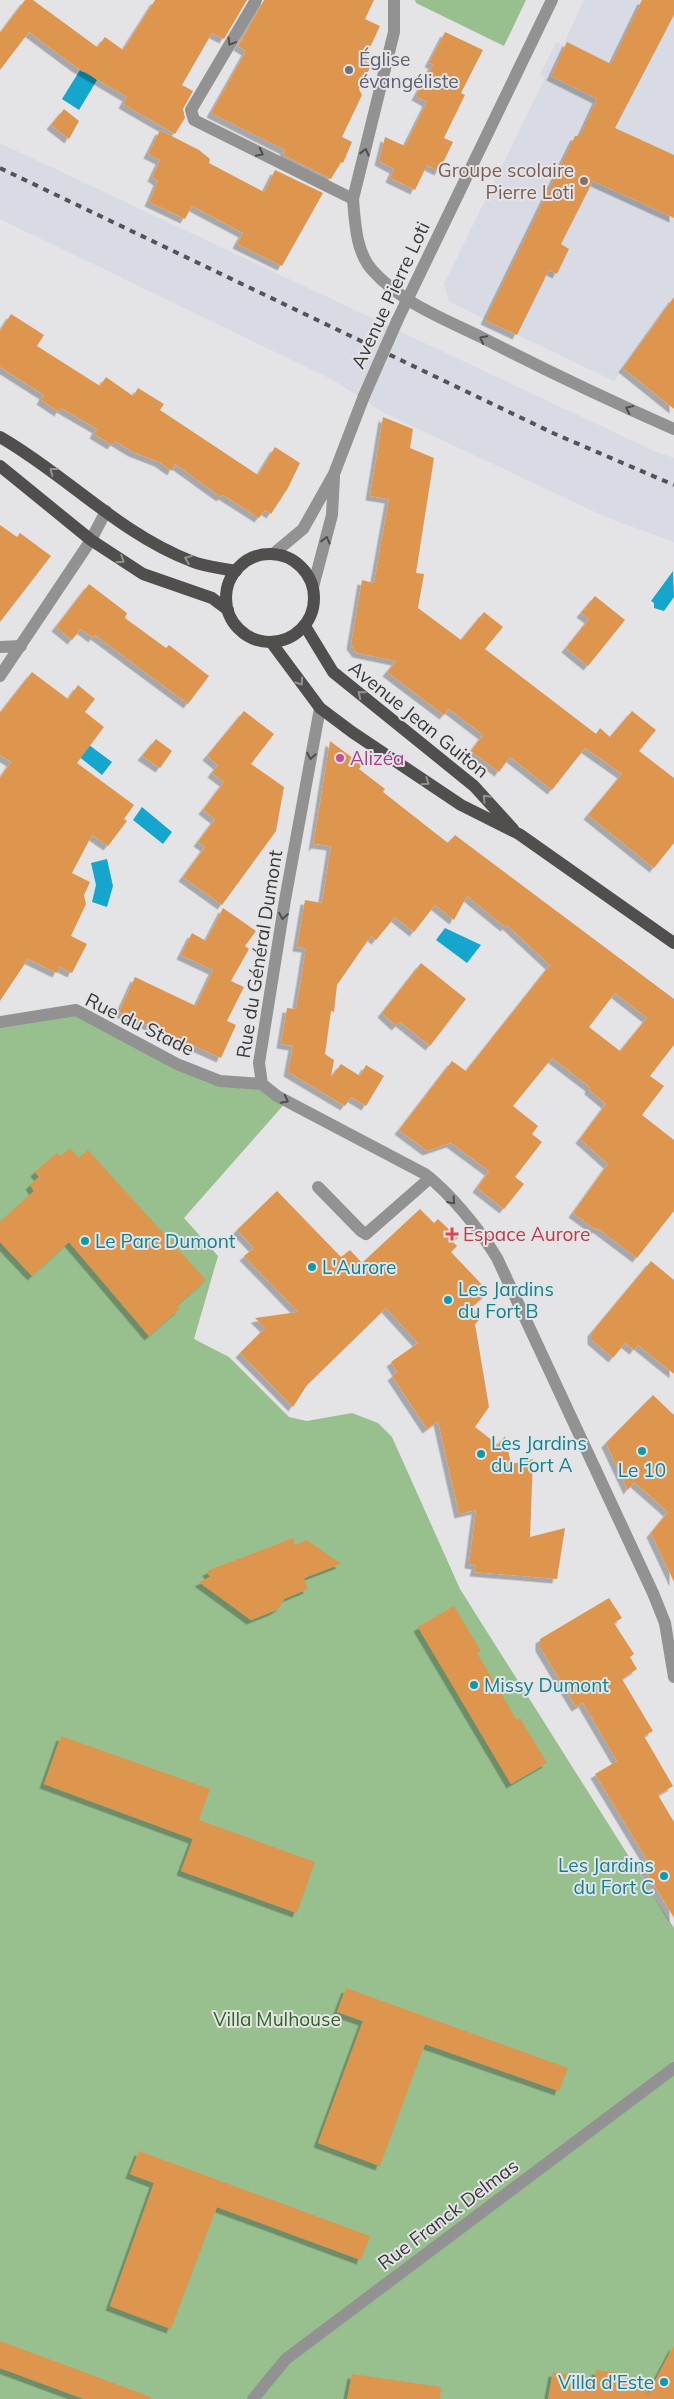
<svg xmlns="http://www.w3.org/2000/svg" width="674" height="2399" font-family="Mulish,sans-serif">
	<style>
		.built { fill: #d8dae4 }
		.green { fill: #98bf8e }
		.water { fill: #14a6cd }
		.building { fill: #de964f; fill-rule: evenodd; filter: url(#shadow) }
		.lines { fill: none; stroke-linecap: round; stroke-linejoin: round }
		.minor { stroke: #939292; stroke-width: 12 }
		.major { stroke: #514f4e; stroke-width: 12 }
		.rail { stroke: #535354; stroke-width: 4; stroke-dasharray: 6 6; stroke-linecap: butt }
		.minor-bridge { stroke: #939292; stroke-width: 12 }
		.oneway { stroke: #4f4e4f }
		.oneway2 { stroke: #939293 }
		.worship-dot { fill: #6b7280; stroke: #e4e4e7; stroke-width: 2 }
		.education-dot { fill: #8d6e63; stroke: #e4e4e7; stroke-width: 2 }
		.hotel-dot { fill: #d1479c; stroke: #e4e4e7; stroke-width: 2 }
		.health-dot { fill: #e0444e; stroke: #e4e4e7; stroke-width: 2 }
		.culture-dot { fill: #0f9aa8; stroke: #e4e4e7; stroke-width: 2 }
		.labels { text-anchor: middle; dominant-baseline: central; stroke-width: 4; stroke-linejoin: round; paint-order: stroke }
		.worship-label { font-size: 19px; fill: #5b616d; stroke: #e4e4e7; text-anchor: start }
		.education-label { font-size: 19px; fill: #785e54; stroke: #e4e4e7; text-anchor: end }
		.street-label { font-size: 19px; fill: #383839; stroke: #e4e4e7 }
		.hotel-label { font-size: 19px; fill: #b23c85; stroke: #e4e4e7; text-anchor: start }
		.health-label { font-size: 19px; fill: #be3a42; stroke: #e4e4e7; text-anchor: start }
		.culture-label { font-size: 19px; fill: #0d838f; stroke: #e4e4e7; text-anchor: start }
		.park-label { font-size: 19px; fill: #2d661c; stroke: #e4e4e7 }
	</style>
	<defs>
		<filter id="shadow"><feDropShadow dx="-4.5" dy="4.5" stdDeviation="0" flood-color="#0004"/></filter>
	</defs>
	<rect width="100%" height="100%" fill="#e4e4e7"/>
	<!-- built -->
	<g class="built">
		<path d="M584,0H674V298L614,381L449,302L444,284L545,78L540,75L556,42L563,45Z"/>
		<path d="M0,143L654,451L674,458V542L608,518L384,413L333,380L0,219Z"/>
	</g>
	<!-- green -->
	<g class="green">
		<path d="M415,0H526L504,46L416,3Z"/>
		<path d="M76,1010L220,1081L262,1084L287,1101L184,1218L218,1256L194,1339L229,1357L289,1417L307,1421L352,1413L378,1423L392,1437L460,1589L674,1928V2399H0V1022Z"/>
	</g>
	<!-- water -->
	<g class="water">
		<path d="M80,70L83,72L85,70L97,80L79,110L62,99Z"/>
		<path d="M673,571L674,597L664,611L654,608V603L651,601Z"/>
		<path d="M81,739L112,762L102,775L72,751Z"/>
		<path d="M142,807L172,832L163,844L133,820Z"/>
		<path d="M107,859L113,886L107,907L92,902L96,885L91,863Z"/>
		<path d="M445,928L481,945L467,963L436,940Z"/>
	</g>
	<!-- building -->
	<g class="building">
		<path d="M25,0H33L97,47L105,37L123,50L155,0H247L224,39L212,33L182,85L193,91L183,109L185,118L175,134L123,104L127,97L76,67L29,32L0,70V33Z"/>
		<path d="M264,0H374L365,19L380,26L364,60L372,64L359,89L362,95L342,137L352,142L343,163L341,162L331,179L283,155L285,150L211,113L246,51L238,46Z"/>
		<path d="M642,0H674V15L615,128L674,155V218L593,181L561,244L569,249L557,274L549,270L517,335L485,320L575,136H580L597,99L551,76L567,42L611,64Z"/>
		<path d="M445,32L483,50L461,93L465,95L444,138L453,142L439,171L427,165L415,190L390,178L394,169L379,161L385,137L405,146L427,102L416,96L433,64L429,63Z"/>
		<path d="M64,109L79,121L69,139L51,125Z"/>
		<path d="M160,130L199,150L210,159L209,163L264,192L275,170L323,193L282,266L237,244L243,233L192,206L185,219L149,202L158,181L152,177L160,160L148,154Z"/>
		<path d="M674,297V409L623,368Z"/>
		<path d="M11,314L44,335L37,346L100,386L106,377L133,396L138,388L164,404L160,410L258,475L275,447L300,463L288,488L271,514L265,510L259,518L223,495L221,497L175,464L172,471L159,462L133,452L115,441L112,445L94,434L97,429L61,408L59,412L41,400L44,395L0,367V331Z"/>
		<path d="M383,417L413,429L410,448L434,458L416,573L424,574L418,608L461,640L484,612L503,627L485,649L596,734L600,728L610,737L632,711L656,730L639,751L674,778V843L654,868L588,815L622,774L585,748L552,790L510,757L499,772L471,751L483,735L449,709L444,715L387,672L396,661L357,653L351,645L362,580L374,583L389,499L370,496Z"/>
		<path d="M0,525L17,537L20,533L51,556L0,622Z"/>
		<path d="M89,584L127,613L125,618L166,648L169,645L209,676L188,704L95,635L93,638L81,629L72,640L56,627Z"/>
		<path d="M595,596L625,620L588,666L566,648L589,619L581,613Z"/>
		<path d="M32,672L68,699L78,685L95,699L85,712L104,727L77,763L134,805L124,819L127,821L108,846L92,835L72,873L90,882L84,895L86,904L71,936L87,944L72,973L60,967L57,973L28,959L0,1001V778L11,762L0,755V713Z"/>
		<path d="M244,711L274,734L251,764L284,787L276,831L222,905L183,877L205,847L198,842L215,819L203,810L224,782L212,773L218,765L207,756Z"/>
		<path d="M156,739L172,751L160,768L142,756Z"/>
		<path d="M330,741L362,765L359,769L385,789L383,792L448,843L455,835L674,999V1045L650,1076L664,1086L642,1115L674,1140V1211L637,1258L597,1228L596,1230L573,1213L608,1164L580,1139L606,1104L589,1090L590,1087L552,1058L513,1106L538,1126L532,1134L542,1142L515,1177L524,1184L504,1209L477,1188L489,1171L451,1143L427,1151L399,1130L452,1061L466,1071L550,965L507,925L505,927L467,896L454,920L435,905L414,932L395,917L376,940L371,936L337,985L334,1012L331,1011L325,1054L334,1060L331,1077L341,1064L360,1076L366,1065L384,1076L366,1106L351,1097L345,1106L288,1072L293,1046L281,1044L287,1008L296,1009L302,973L306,948L297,947L305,900L322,903L331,846L316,844L313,847ZM615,993L647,1018L620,1051L589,1027Z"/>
		<path d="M223,908L256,931L245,946L249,949L231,981L244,987L227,1021L236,1025L221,1058L119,1012L135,977L196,1006L213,970L181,955L192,933L206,941Z"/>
		<path d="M421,963L466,999L430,1046L400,1022L396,1026L382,1013Z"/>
		<path d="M70,1148L79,1158L88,1150L206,1280L177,1306L180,1309L149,1336L69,1242L32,1276L0,1242V1222L34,1191L30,1185L39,1177L35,1172L57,1153L61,1156Z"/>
		<path d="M277,1191L341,1257L350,1250L362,1263L420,1209L434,1223L438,1219L458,1238L453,1242L457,1246L451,1252L489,1292L472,1307L481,1318L475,1324L489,1407L475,1427L498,1445L505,1436L511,1464L533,1459L530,1537L565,1528L557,1579L474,1572L476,1565L469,1564L476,1510L459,1514L438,1421L427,1429L392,1376L397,1372L391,1362L418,1343L386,1308L307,1385L293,1407L240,1353L265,1328L255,1318L298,1312L244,1256L254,1248L237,1230Z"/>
		<path d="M651,1261L674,1280V1374L638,1345L634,1350L625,1343L613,1358L592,1340V1332Z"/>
		<path d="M653,1395L674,1415V1582L651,1533L668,1512L634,1482L628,1490L606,1443Z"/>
		<path d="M293,1538L295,1545L307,1540L341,1564L304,1578L308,1589L284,1599L280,1607L274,1611L251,1620L199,1582L210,1577L207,1571Z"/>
		<path d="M609,1598L622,1618L614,1623L634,1654L630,1657L637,1669L622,1679L653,1731L644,1736L673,1786L658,1795L674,1822V1918L641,1863L647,1860L595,1774L617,1761L583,1703L576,1707L540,1647V1639Z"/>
		<path d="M454,1606L481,1651L477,1653L517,1720L520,1718L547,1763L511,1784L418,1627Z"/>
		<path d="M61,1736L210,1789L199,1820L315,1862L297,1913L181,1871L193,1839L44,1784Z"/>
		<path d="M346,1988L568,2068L559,2091L425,2044L380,2166L318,2143L363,2021L337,2012Z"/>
		<path d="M139,2151L370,2236L361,2260L217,2207L171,2329L110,2306L154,2183L130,2174Z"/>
		<path d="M0,2341L151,2397V2399H84L0,2368Z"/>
		<path d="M674,2345V2399H548L553,2372L595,2379L596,2370L617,2373V2382L648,2388L647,2396Z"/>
		<path d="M352,2374L441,2387L440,2399H347Z"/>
	</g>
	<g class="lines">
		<!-- minor -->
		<g class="minor">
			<path d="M256,0L191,110L194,120L353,199"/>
			<path d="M394,0V32L353,199C355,223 356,253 373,271C401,302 442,318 479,336C543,369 608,400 674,429"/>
			<path d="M397,321L552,0"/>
			<path d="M273,554L303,529L334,474L364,396"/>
			<path d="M313,587L332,515L334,477"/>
			<path d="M0,647L21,646"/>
			<path d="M0,676L91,540L106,511"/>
			<path d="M320,708L285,900L259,1063L262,1084L277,1096L425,1174C451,1194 480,1230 497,1258L653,1593L665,1623L674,1677"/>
			<path d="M0,1022L76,1010L177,1064L220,1081L262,1084"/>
			<path d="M318,1187L361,1231L366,1234L430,1178"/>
			<path d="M253,2399L286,2359L674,2068"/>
		</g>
		<!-- major -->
		<g class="major">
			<path d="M0,437C65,474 120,534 191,561C205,567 221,568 236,571"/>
			<path d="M0,466L91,540L143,574L212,598L228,610"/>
			<circle cx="270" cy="598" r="44"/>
			<path d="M305,626L333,672L474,786L513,829"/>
			<path d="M271,642L320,708L352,732L461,805L519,834L674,943"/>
		</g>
		<!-- rail -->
		<path class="rail" d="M0,168L555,434L674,485"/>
		<!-- minor-bridge -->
		<path class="minor-bridge" d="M364,396L397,321"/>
	</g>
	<!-- one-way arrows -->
	<defs><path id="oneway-chevron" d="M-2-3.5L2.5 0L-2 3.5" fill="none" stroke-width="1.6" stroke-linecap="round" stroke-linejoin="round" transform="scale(1.25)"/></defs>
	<g class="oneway">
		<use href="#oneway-chevron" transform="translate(231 42) rotate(121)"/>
		<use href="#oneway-chevron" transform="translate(365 152) rotate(-76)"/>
		<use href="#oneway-chevron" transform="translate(260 153) rotate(27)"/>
		<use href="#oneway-chevron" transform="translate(483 339) rotate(-153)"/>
		<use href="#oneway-chevron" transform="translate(629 409) rotate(-155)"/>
		<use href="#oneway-chevron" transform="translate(326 540) rotate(-76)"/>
		<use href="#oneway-chevron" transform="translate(311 756) rotate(100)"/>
		<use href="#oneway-chevron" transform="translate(283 916) rotate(99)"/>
		<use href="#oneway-chevron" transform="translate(285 1100) rotate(28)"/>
		<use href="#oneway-chevron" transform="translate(452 1201) rotate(49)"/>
	</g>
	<g class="oneway2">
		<use href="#oneway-chevron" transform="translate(53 471) rotate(-143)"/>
		<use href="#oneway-chevron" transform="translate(188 559) rotate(-158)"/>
		<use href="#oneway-chevron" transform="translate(121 560) rotate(33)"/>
		<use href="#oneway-chevron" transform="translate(300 682) rotate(54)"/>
		<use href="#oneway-chevron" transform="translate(361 694) rotate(-141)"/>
		<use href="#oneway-chevron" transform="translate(426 782) rotate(34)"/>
		<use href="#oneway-chevron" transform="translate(486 798) rotate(-133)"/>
	</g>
	<!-- markers -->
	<circle class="worship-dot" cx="349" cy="70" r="5"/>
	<circle class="education-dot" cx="584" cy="181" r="5"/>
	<circle class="hotel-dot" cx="340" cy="758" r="5"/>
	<path class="health-dot" d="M449.5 1226.5h5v5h5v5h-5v5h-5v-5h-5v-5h5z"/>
	<g class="culture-dot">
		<circle cx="85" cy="1241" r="5"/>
		<circle cx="312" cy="1267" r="5"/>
		<circle cx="448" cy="1300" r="5"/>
		<circle cx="642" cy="1451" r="5"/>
		<circle cx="481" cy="1454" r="5"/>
		<circle cx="474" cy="1685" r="5"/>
		<circle cx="664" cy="1876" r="5"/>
		<circle cx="664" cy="2382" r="5"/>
	</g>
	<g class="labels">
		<!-- worship labels -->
		<g class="worship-label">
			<text x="359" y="59">Église<tspan x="359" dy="22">évangéliste</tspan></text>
		</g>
		<!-- education labels -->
		<g class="education-label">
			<text x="574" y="170">Groupe scolaire<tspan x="574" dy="22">Pierre Loti</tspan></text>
		</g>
		<!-- street labels -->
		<g class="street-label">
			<text transform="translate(390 295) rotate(-65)">Avenue Pierre Loti</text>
			<text transform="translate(419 719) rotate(39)">Avenue Jean Guiton</text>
			<text transform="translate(259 954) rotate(-81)">Rue du Général Dumont</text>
			<text transform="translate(140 1024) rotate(26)">Rue du Stade</text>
			<text transform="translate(448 2214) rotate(-37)">Rue Franck Delmas</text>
		</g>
		<!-- hotel labels -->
		<g class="hotel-label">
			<text x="350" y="758">Alizéa</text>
		</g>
		<!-- health labels -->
		<g class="health-label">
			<text x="463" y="1234">Espace Aurore</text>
		</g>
		<!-- culture labels -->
		<g class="culture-label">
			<text x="95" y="1241">Le Parc Dumont</text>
			<text x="322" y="1267">L'Aurore</text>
			<text x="458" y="1289">Les Jardins<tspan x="458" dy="22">du Fort B</tspan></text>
			<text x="491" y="1443">Les Jardins<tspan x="491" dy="22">du Fort A</tspan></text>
			<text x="642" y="1470" text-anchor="middle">Le 10</text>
			<text x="484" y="1685">Missy Dumont</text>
			<text x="654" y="1865" text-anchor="end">Les Jardins<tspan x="654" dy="22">du Fort C</tspan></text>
			<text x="654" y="2382" text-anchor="end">Villa d'Este</text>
		</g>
		<!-- park labels -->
		<g class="park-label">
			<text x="277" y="2019">Villa Mulhouse</text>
		</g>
	</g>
</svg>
